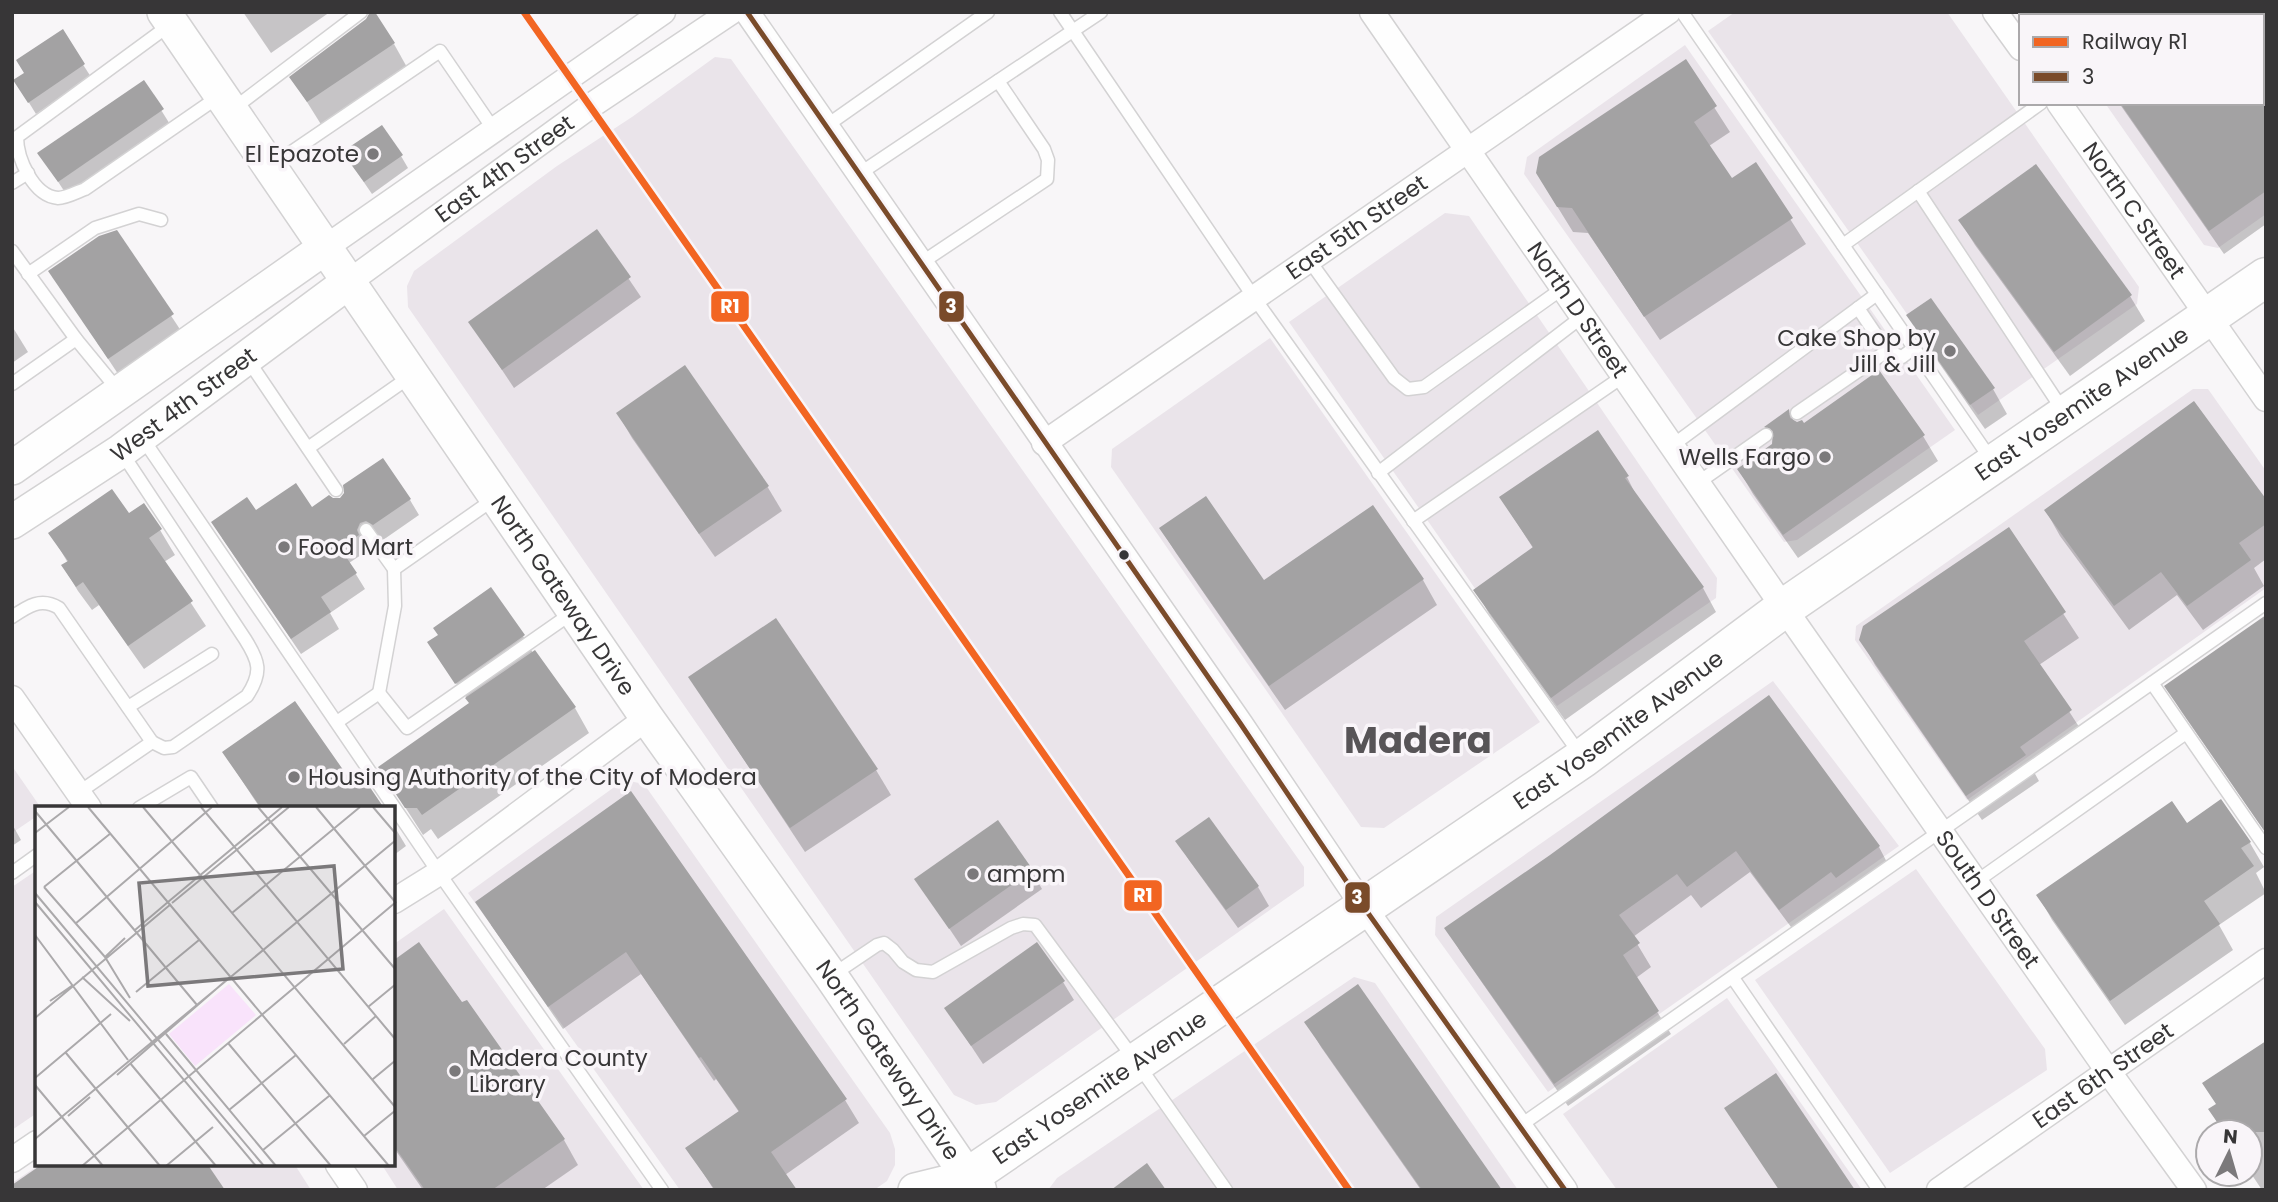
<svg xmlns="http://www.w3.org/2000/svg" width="2278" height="1202" font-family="Poppins,sans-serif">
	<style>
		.built { fill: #eae4ea }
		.shadow { fill: #0003 }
		.building { fill: #a3a2a3 }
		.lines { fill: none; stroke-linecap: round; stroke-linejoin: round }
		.service-casing { stroke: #d3d2d3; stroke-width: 15 }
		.minor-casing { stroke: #d3d2d3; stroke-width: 27 }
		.secondary-casing { stroke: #d3d2d3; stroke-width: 36 }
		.primary-casing { stroke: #d3d2d3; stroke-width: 41 }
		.service { stroke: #fefefe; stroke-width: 12 }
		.minor { stroke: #fefefe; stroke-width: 24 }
		.secondary { stroke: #fefefe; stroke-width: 33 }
		.primary { stroke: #fefefe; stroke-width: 38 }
		.bus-1-casing { stroke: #f9f5f9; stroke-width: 10 }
		.bus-1 { stroke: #7a4b2a; stroke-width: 5 }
		.rail-1-casing { stroke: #f9f5f9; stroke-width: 12 }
		.rail-1 { stroke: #f26522; stroke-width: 7 }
		.poi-dot { fill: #7b797b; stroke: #f9f5f9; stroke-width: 2.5 }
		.bus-dot { fill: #373637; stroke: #f9f5f9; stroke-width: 2.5 }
		.labels { text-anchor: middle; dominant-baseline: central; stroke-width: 7; stroke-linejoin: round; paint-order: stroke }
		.poi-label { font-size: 23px; fill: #373637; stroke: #f9f5f9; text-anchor: start }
		.street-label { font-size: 23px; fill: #373637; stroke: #f9f5f9 }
		.town-label { font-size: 37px; font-weight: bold; fill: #575457; stroke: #f9f5f9 }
		.inset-road { fill: none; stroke: #aba9ab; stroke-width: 2 }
		.view { fill: #7b797b; fill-opacity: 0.15; stroke: #7b797b; stroke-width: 3.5 }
		.inset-edge { fill: none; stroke: #373637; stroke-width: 3.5 }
		.line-badge { stroke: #f9f5f9; stroke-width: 2.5 }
		.badge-label { font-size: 19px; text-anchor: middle; font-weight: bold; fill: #fff }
	</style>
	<rect width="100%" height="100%" fill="#f8f6f8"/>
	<!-- built -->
	<g class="built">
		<path d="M1735,12H1947L2139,287L2137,304L1978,415L1708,31Z"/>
		<path d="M2041,12H2266V214L2218,248L2204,245L2105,103H2262V16H2044Z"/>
		<path d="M1685,45L1955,430L1797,540L1784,542L1524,174L1527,157Z"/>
		<path d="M715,57L731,59L1304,867V886L996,1102L976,1105L954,1095L408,307L407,286L414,271L557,166L632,117Z"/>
		<path d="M1445,213L1469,216L1717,578L1716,598L1557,706L1289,322Z"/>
		<path d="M1270,338L1540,722L1384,828L1361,827L1111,467L1112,449Z"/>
		<path d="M2193,389H2208L2266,471V588L1967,800L1855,640L1856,626Z"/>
		<path d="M1773,681L1899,846L1548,1092L1435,935L1436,917Z"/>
		<path d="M12,766L41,808H37V816L12,833Z"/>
		<path d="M624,780L644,784L890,1133L895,1149V1165L887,1181L874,1190H680L468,893Z"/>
		<path d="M1916,869L2045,1049L2047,1070L1890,1173L1755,980Z"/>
		<path d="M37,870V1113L12,1130V887Z"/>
		<path d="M444,909L644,1190H398L382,1165H394V944Z"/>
		<path d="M1354,977L1375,983L1518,1190H1048L1057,1178Z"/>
		<path d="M1727,998L1862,1190H1617L1563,1114Z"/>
		<path d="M39,1165H295L311,1190H12V1183Z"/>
	</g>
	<!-- shadow -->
	<g class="shadow">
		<path d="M243,12H330L271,53Z"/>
		<path d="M2091,12H2157L2160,16H2086Z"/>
		<path d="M2196,12H2205L2208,16H2191Z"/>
		<path d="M62,32L91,77L36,114L23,93L26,74Z"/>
		<path d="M394,44L408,69L322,126L292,78Z"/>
		<path d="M2266,45V224L2224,254L2119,103H2262V47Z"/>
		<path d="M1685,62L1730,132L1709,146L1732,180L1755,164L1806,244L1660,340L1588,233L1573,232L1552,198Z"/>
		<path d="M144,83L173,129L70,200L40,154Z"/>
		<path d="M401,156L408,168L372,194L352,165Z"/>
		<path d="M2036,166L2130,296L2145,321L2070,376L1975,245L1960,221Z"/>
		<path d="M116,232L187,340L124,383L50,271Z"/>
		<path d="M597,232L641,297L514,388L470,322Z"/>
		<path d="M1909,315L1993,389L2007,414L1985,429L1923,340Z"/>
		<path d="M12,326L28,352L12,363Z"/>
		<path d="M1879,373L1923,436L1938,461L1798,558L1753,494L1739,470L1774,445V441L1766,427L1789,412L1795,423L1804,426Z"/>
		<path d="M618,414L767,486L782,511L715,557L632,438Z"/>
		<path d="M1597,433L1627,477L1639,501L1703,588L1716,612L1565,720L1489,614L1476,590L1533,548L1501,498Z"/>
		<path d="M332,500H410L419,515L383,540L379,537L370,538L366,543L367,551L349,563L365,589L330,613L339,629L301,654L222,538L255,513L312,509Z"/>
		<path d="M2266,502V559L2254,568L2264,586L2203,630L2177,595L2129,630L2060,536L2046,511Z"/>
		<path d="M1373,508L1423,580L1437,605L1285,710L1176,553L1161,529L1264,583Z"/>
		<path d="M2008,529L2079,638L2039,665L2085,736L2034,772L2039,781L1982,820L1875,665L1861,639Z"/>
		<path d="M160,530L175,555L164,562L206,626L144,669L99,605L92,610L78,591L63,566L68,563L51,534Z"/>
		<path d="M2266,617V833L2181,711L2167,686Z"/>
		<path d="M523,636L533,653L575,708L589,733L438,839L431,829L423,835L380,768L471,704L440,661Z"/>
		<path d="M690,678L876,770L891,795L805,852Z"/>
		<path d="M1769,698L1879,847L1891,870L1794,931L1750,872L1701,908L1691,895L1633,937L1651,967L1636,978L1671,1034L1568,1106L1460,951L1447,928L1551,856Z"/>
		<path d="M224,753L353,787L363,780L382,808H260Z"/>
		<path d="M630,793L845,1100L859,1123L785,1175L795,1190H714L688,1149L739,1112L716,1079L714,1081L641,974L563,1029L491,925Z"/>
		<path d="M1209,819L1258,887L1269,906L1238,928L1189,860L1178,841Z"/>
		<path d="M12,824L21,840L12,846Z"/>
		<path d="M2186,825L2250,843L2264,867L2256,873L2266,893L2219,925L2233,950L2125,1025L2052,920L2038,895Z"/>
		<path d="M394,826L406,846L394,855Z"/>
		<path d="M1032,871L1042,889L961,946L916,879Z"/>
		<path d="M419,945L564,1140L578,1165L542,1190H423L394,1148V962Z"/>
		<path d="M1063,982L1074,1000L983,1064L946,1008Z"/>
		<path d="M1307,1023L1500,1190H1421L1321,1047Z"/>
		<path d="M2266,1043V1190H2262L2250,1172V1132H2223L2210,1110L2217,1105Z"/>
	</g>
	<!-- building -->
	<g class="building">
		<path d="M370,12H375L395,43L307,102L289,77L366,19Z"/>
		<path d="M63,29L85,64L28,103L13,80L24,73L16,60Z"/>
		<path d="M1686,59L1717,106L1694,122L1732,178L1756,162L1793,218L1644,317L1572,208L1557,207L1536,173L1539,157Z"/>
		<path d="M144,80L164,109L58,182L37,153Z"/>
		<path d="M2120,103H2266V191L2209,231Z"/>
		<path d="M382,125L403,155L364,182L342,152Z"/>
		<path d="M2036,164L2132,295L2054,352L1958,220Z"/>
		<path d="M597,229L631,277L502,370L468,322Z"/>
		<path d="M117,230L174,314L108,359L48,271L99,236Z"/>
		<path d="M1931,298L1995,388L1970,405L1906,315Z"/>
		<path d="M685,365L769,486L699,534L616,413Z"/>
		<path d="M1879,370L1925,435L1783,535L1737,469L1772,444L1773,431L1764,427L1789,409L1790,418L1797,422L1802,420L1804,423Z"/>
		<path d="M2194,401L2266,499V524L2239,543L2251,560L2187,606L2161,572L2114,606L2044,510Z"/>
		<path d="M1598,430L1629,476L1625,478L1704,587L1551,698L1473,590L1533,547L1499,497Z"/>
		<path d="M383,458L411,499L373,525L366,521L360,523L357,530L359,535L340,548L357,573L321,597L331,612L291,639L211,522L247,497L256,510L296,483L312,507L329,495L333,498H340L344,493L343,485Z"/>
		<path d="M112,489L129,513L144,503L162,529L149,538L193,601L128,646L83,582L76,587L61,565L68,561L48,533Z"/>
		<path d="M1206,496L1264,580L1373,505L1424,579L1269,686L1159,528Z"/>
		<path d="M2009,527L2066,612L2024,641L2072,710L2020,747L2026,755L1966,796L1859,640L1863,626Z"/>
		<path d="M491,587L525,635L455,684L427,642L438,635L433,628Z"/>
		<path d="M2266,615V831L2265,832L2164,686Z"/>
		<path d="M776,618L878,769L790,828L688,677Z"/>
		<path d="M535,650L576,707L422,815L417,808H405L378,767L469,703L465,698Z"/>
		<path d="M1769,695L1880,846L1836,878L1831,872L1779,910L1736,851L1687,887L1677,874L1619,915L1640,943L1623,955L1659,1011L1554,1084L1444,928L1550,855Z"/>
		<path d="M295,701L353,784L363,777L384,808H261L222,752Z"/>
		<path d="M631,791L847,1099L771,1152L797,1190H715L685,1148L739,1111L701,1057L699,1058L626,952L548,1007L475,902Z"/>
		<path d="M2221,799L2251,842L2241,848L2254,866L2204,901L2220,924L2110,1001L2036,895L2172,801L2187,823Z"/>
		<path d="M1209,817L1259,886L1226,910L1175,841Z"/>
		<path d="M998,820L1033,870L949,929L914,879Z"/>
		<path d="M419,942L462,1002L467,1000L565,1139L492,1190H425L394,1146V960Z"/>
		<path d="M1037,942L1065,981L971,1046L944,1008Z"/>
		<path d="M1358,984L1502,1190H1422L1304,1022Z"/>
		<path d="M2266,1041V1132H2224L2208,1109L2216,1104L2202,1083Z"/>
		<path d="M1776,1073L1855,1190H1779L1724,1108Z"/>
		<path d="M1147,1163L1166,1190H1111Z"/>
		<path d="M41,1165H208L225,1190H12V1185Z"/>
	</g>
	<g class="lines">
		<defs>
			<g id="service">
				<path d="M1060,12L1255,299L1580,754"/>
				<path d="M1682,12L1992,461"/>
				<path d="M171,24L17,137C17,158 33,196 58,198C66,198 77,192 85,189L221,95"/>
				<path d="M233,109L361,12"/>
				<path d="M826,126L988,12"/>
				<path d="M271,166L440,51L494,130"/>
				<path d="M859,174L1101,12"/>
				<path d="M12,183L28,173"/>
				<path d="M1918,191L2064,412"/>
				<path d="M1843,245L2041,103"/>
				<path d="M12,251L76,339L118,390"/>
				<path d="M1309,260L1394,378L1408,389L1424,387L1563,288"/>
				<path d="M921,263L1047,179L1048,160L1044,149L998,81"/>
				<path d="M28,274L95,228L139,214L161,220"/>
				<path d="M1858,308L1887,351L1902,357L1914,348"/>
				<path d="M248,360L336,490"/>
				<path d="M12,384L76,339"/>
				<path d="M1797,413L1887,351"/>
				<path d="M141,436L439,873L662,1190"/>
				<path d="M1673,445L1877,294"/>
				<path d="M308,448L411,376"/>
				<path d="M122,453L245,639C259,661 263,672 247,696L173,747L164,748L152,742"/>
				<path d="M1378,473L1583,316"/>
				<path d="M1699,482L1766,435"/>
				<path d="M1413,521L1625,375"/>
				<path d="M366,530L394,569L494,499"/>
				<path d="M12,617C28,606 41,597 59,608L152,742L78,793"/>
				<path d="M2152,683L2266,848"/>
				<path d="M379,693L395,606L394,569"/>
				<path d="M128,707L212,654"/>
				<path d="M337,722L379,693L407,728L572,613"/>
				<path d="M139,808L191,777L212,808"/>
				<path d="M12,873L37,855"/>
				<path d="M1977,881L2186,733"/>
				<path d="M831,976L877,945L884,943L893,950L903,962L916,970L933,972L1011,928L1023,924L1035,925L1137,1063L1226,1190"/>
				<path d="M1733,978L1879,1190"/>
				<path d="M1521,1125L2266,603"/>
			</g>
			<g id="minor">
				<path d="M747,12L1240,723L1363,906L1565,1190"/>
				<path id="s1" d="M1372,12L1784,608L2108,1071L2194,1190"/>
				<path d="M1995,12L2021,48"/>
				<path id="s2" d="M2059,103L2266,399"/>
				<path d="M326,247L663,12"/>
				<path id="s3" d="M350,281L589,107L731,12"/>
				<path id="s4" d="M1044,443L1668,12"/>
				<path d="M12,698L89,808"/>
				<path d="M394,901L439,873L647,718"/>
				<path d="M12,1160L37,1143"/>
				<path d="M338,1165L355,1190"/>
				<path id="s5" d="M1939,1190L2266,961"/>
			</g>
			<g id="secondary">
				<path id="s6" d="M164,12L647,718L831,976L968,1177"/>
				<path d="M12,468L326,247"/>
				<path id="s7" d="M12,522L121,451L350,281"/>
				<path d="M915,1190L968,1177"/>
			</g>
			<g id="primary">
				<path id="s8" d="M977,1190L968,1177L1583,758L1784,608L2266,277"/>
			</g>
		</defs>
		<!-- service casing -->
		<use href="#service" class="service-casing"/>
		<!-- minor casing -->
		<use href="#minor" class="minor-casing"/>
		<!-- secondary casing -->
		<use href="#secondary" class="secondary-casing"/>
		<!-- primary casing -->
		<use href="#primary" class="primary-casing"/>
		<!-- service -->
		<use href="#service" class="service"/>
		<!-- minor -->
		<use href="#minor" class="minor"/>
		<!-- secondary -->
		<use href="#secondary" class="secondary"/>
		<!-- primary -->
		<use href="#primary" class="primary"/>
		<defs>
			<path id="bus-1" d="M747,12L1240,723L1363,906L1565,1190"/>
		</defs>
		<!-- bus-1 casing -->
		<use href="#bus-1" class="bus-1-casing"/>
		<!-- bus-1 -->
		<use href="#bus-1" class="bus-1"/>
		<defs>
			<path id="rail-1" d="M524,12L1349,1190"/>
		</defs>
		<!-- rail-1 casing -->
		<use href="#rail-1" class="rail-1-casing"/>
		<!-- rail-1 -->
		<use href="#rail-1" class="rail-1"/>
	</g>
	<!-- markers -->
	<g class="poi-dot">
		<circle cx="373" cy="154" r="7"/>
		<circle cx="1950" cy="351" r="7"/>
		<circle cx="1825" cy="457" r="7"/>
		<circle cx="284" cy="547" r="7"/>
		<circle cx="294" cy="777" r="7"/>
		<circle cx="973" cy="874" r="7"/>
		<circle cx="455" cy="1071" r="7"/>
	</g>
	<circle class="bus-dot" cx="1124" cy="555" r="6"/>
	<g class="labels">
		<!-- poi labels -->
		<g class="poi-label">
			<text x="359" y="154" text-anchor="end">El Epazote</text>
			<text x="1936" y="338" text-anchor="end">Cake Shop by<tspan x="1936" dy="26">Jill &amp; Jill</tspan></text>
			<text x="1811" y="457" text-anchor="end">Wells Fargo</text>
			<text x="298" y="547">Food Mart</text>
			<text x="308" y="777">Housing Authority of the City of Modera</text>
			<text x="987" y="874">ampm</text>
			<text x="469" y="1058">Madera County<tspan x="469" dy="26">Library</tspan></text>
		</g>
		<!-- street labels -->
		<g class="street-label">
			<text stroke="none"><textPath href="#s3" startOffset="191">East 4th Street</textPath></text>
			<text stroke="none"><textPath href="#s2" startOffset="131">North C Street</textPath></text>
			<text stroke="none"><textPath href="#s4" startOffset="380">East 5th Street</textPath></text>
			<text stroke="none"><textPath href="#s1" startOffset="362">North D Street</textPath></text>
			<text stroke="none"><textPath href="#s7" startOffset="208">West 4th Street</textPath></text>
			<text stroke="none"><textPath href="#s8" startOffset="1372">East Yosemite Avenue</textPath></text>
			<text stroke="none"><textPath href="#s6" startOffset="707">North Gateway Drive</textPath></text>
			<text stroke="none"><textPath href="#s8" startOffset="805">East Yosemite Avenue</textPath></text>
			<text stroke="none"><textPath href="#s1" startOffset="1080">South D Street</textPath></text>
			<text stroke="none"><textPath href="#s6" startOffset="1274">North Gateway Drive</textPath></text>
			<text stroke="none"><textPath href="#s5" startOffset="200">East 6th Street</textPath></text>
			<text stroke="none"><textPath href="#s8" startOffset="175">East Yosemite Avenue</textPath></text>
		</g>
		<!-- town labels -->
		<g class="town-label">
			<text x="1418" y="740">Madera</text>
		</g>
	</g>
	<!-- overview -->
	<g transform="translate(35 806)">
		<rect width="360" height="360" fill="#f8f6f8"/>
		<path d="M194,178L221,209L160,260L134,228Z" fill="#f9e3fb"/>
		<path class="inset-road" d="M53,1L354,360M108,1L361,302M166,1L361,234M223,1L361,164M281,1L361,97M338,1L361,28M0,5L162,199M0,27L34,1M9,81L76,27M9,81L70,151M0,87L229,360M0,96L221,360M133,96L247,1M137,97L254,1M197,107L325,1M40,118L177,1M100,124L133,96M0,129L93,254M70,151L90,132M70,151L95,192M47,171L95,215M101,186L164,134M15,195L38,179M333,201L361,178M0,212L136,98M131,228L241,360M193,237L296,360M309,238L341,210M31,247L125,360M95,257L181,360M82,269L195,171M0,272L76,208M338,273L361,254M0,279L68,360M194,304L261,249M33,310L55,291M329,330L361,304M0,333L361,34M228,344L294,290M47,360L361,96M131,360L178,321"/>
		<path class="view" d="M299,60L308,163L113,180L104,77Z"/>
		<rect width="360" height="360" class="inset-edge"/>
	</g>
	<g class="line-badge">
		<rect x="710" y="290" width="40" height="33" rx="7" fill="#f26522"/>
		<rect x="938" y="290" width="27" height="33" rx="7" fill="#7a4b2a"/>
		<rect x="1123" y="879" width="40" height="33" rx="7" fill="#f26522"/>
		<rect x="1344" y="881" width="27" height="33" rx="7" fill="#7a4b2a"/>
	</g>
	<g class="badge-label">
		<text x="730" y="313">R1</text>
		<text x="951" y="313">3</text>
		<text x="1143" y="902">R1</text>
		<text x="1357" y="904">3</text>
	</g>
	<!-- border -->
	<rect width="2278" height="1202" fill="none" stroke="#373637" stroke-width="28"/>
	<!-- legend -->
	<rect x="2019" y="14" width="245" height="91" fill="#f9f5f9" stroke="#aba9ab" stroke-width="2"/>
	<rect x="2033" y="37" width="35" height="10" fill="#f26522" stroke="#aba9ab" stroke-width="2"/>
	<text x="2082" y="49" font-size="21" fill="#373637">Railway R1</text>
	<rect x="2033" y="72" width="35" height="10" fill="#7a4b2a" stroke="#aba9ab" stroke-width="2"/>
	<text x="2082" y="84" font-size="21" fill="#373637">3</text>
	<!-- north arrow -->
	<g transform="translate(2229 1153) rotate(5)"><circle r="33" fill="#f9f5f9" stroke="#aba9ab" stroke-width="2"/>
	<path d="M0-5L12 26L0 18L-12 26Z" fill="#7b797b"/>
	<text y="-10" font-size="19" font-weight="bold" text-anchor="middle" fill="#373637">N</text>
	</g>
</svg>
